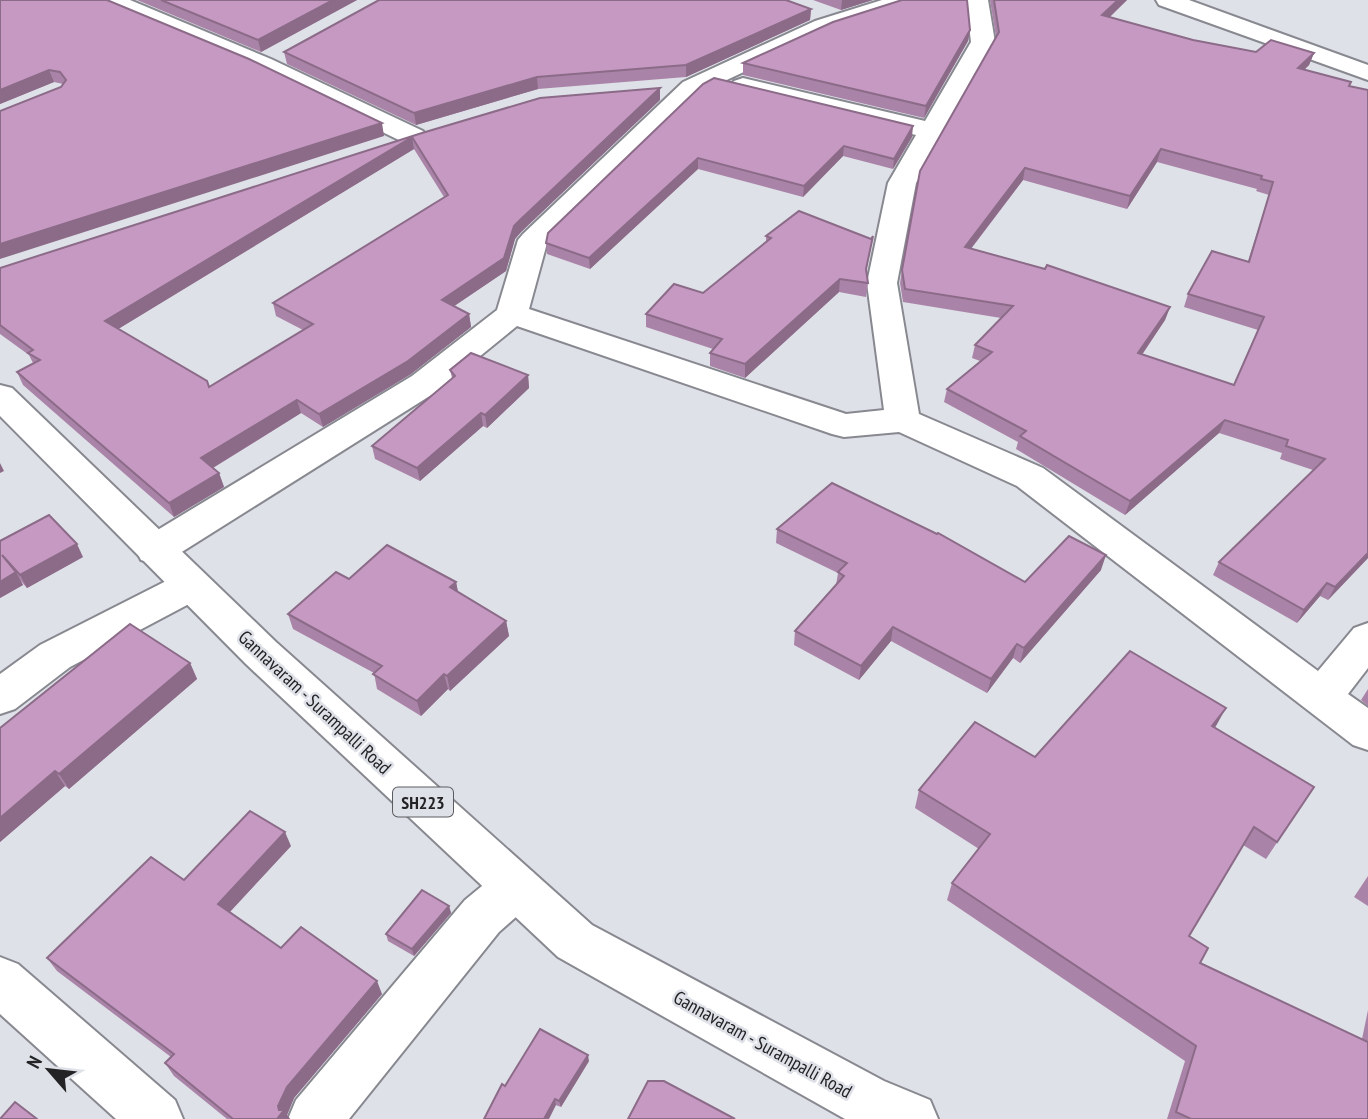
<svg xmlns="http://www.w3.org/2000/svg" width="1368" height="1119" font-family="'PT Sans Narrow',sans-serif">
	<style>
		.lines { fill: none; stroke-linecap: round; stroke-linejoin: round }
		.minor-casing { stroke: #888990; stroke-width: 4 }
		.tertiary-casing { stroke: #888990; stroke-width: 4 }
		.primary-casing { stroke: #888990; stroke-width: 4 }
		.minor { fill: #fff; fill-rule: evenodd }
		.tertiary { fill: #fff; fill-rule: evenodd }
		.primary { fill: #fff; fill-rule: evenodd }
		.wall { fill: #aa84a8; fill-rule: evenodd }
		.shaded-wall { fill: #8b6b88 }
		.building { fill: #c699c3; stroke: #8b6b88; stroke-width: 2; fill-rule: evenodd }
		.labels { text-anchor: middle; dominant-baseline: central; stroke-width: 5; stroke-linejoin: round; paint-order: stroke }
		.shield { fill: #dfe1e8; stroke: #5b5c60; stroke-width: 2 }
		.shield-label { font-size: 18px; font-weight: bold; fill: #232326 }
		.street-label { font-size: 19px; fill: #232326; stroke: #dfe1e8 }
	</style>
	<rect width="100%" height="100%" fill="#dfe1e8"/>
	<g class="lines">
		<defs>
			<g id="minor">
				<path d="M99,0H130L271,59L423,131L427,137L423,143L414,145L405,143L253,69L102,5Z"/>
				<path d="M882,0H916L913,5L831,31L701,92L547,243L529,309L846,414L884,410L867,283L888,183L916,135L734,91L730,86L734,81L743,78L925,121L971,42L966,0H988L995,42L916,183L897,283L919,414L1043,468L1318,671L1354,628L1368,623V668L1348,694L1368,708V750L1353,745L1017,486L899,432L844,437L832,434L517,326L436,392L169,560L155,564L141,560L136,550L141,540L412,376L497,310L518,240L523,234L683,82L815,21Z"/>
				<path d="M1156,0H1189L1368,65V80L1159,5Z"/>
				<path d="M516,865L533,872L540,887L533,902L499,932L349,1119H288L296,1100L465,900L499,872Z"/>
				<path d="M0,957L18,964L175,1100L183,1119H116L0,1014Z"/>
			</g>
			<path id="tertiary" d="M190,571L204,576L210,586L204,596L70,667L15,709L0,714V674L40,645L176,576Z"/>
			<path id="primary" d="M0,385L12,388L276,642L592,925L884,1081L930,1100L938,1119H845L558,957L246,664L0,416Z"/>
		</defs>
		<!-- minor casing -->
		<use href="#minor" class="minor-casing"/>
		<!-- tertiary casing -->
		<use href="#tertiary" class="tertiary-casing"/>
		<!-- primary casing -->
		<use href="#primary" class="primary-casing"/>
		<!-- minor -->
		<use href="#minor" class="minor"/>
		<!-- tertiary -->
		<use href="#tertiary" class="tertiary"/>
		<!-- primary -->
		<use href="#primary" class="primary"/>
	</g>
	<!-- wall -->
	<g class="wall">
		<path d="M0,0L384,136L61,87L63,84L54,82L0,104Z"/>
		<path d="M137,0H357L261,52Z"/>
		<path d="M813,0H873L841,10Z"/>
		<path d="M990,0H1127L1110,17L1193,40L1256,52L1314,53L1309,65L1304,70L1350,86L1368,558L1328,600L1320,596L1297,623L1213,575L1219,562L1313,470L1280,459L1282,453L1219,433L1125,515L1016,449L1018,442L944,402L947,389L980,361L972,358L975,345L1001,318L903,302L900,283L902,270L996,37ZM1157,162L1257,189L1256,191L1269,195L1248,261L1188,294L1184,307L1258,330L1234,385L1142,355L1165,320L1170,307L971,249L1023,180L1127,209Z"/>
		<path d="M811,9L810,20L686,77L538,89L416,125L287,64L284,52Z"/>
		<path d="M970,30L968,41L924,118L743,75V63Z"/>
		<path d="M703,84L912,137L893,169L843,156L803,197L698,169L590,269L547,254L546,243Z"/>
		<path d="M660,88V100L521,232L515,239L506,271L454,306L469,314L471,327L411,374L323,427L301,413L213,468L219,473L224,487L174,517L23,385L17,372L33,363L29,355L0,334V268L422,133ZM414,149L444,197L273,303L276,316L303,330L209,387L207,381L118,329Z"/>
		<path d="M766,236L871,239L873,236L866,273L868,283L866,297L839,292L745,378L710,366V353L713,349L646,327V314L703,293L766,242Z"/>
		<path d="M450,370L528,375L529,388L487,428L483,426L420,481L375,459L372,446L452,378Z"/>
		<path d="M777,529L1025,582L1101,570L1020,663L1013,658L987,693L891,641L859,680L794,645L795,631L836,585L838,573L776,543Z"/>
		<path d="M0,541L83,557L27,588L19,579L23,585L0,598Z"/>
		<path d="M349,579L456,582L458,592L506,621L509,636L450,691L448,689L421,716L377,689L374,673L293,629L288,614Z"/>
		<path d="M190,663L197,679L69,789L65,786L0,842V728Z"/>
		<path d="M1368,689V706L1361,700Z"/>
		<path d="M1215,728L1314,787L1266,859L1243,845L1189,936L1200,963L1362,1039L1368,1010V1119H1167L1185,1061L947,900L952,883L979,849L915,808L919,790L1035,757Z"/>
		<path d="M291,846L230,912L281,948L382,994L294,1098L287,1115L290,1119H227L174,1076L165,1063L171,1057L57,971L47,958L184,880Z"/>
		<path d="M1368,876V906L1354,897Z"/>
		<path d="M449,906L451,913L414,956L388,941L386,934Z"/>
		<path d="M589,1061L561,1107L505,1086Z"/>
	</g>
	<!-- shaded-wall -->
	<g class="shaded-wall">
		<path d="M333,0H357L261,52L258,40Z"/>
		<path d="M842,0H873L841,10Z"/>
		<path d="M1118,0H1127L1099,27L1102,15Z"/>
		<path d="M811,9L810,20L686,77V65Z"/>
		<path d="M970,30L968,41L924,118L926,106Z"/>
		<path d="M1314,53L1309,65L1293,80L1298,68Z"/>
		<path d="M49,70L54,82L0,104V90Z"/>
		<path d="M537,77L538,89L416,125L414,113Z"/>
		<path d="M660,88V100L521,232L515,239L506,271L444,313L442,300L520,220Z"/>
		<path d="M382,123L384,136L0,259V244Z"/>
		<path d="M913,126L912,137L893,169L894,159Z"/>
		<path d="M412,137L414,149L110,334L105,321Z"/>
		<path d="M844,146L843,156L803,197L804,186Z"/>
		<path d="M1161,149L1157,162L1127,209L1130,196Z"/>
		<path d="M698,158V169L590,269L589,258Z"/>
		<path d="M1025,168L1023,180L962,260L965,247Z"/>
		<path d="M840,279L839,292L745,378V364Z"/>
		<path d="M1170,307L1165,320L1134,366L1138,353Z"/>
		<path d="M469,314L471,327L411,374L323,427L319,414Z"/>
		<path d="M528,375L529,388L487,428L485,415Z"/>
		<path d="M297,400L301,413L206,472L201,458Z"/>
		<path d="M481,413L483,426L420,481L417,468Z"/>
		<path d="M1225,420L1219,433L1125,515L1130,501Z"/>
		<path d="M0,463L4,471L0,473Z"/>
		<path d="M219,473L224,487L174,517L169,503Z"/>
		<path d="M77,544L83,557L27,588L20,575Z"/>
		<path d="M1368,553V558L1328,600L1335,587Z"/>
		<path d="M1106,555L1101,570L1020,663L1024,648Z"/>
		<path d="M16,572L23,585L0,598V582Z"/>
		<path d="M456,582L459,597L450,587Z"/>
		<path d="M1327,583L1320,596L1297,623L1304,610Z"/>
		<path d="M506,621L509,636L450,691L447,676Z"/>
		<path d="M893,627L891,641L859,680L861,666Z"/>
		<path d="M1017,644L1013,658L987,693L991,679Z"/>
		<path d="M190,663L197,679L69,789L59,774Z"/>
		<path d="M444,674L448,689L421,716L417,701Z"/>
		<path d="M1226,708L1216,726L1202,744L1212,726Z"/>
		<path d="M55,771L65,786L0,842V818Z"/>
		<path d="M285,832L291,846L225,917L218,904Z"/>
		<path d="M449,906L451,913L414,956L412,949Z"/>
		<path d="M377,981L382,994L294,1098L287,1115L290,1119H277L278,1106L287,1087Z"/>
		<path d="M588,1055L589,1061L561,1107L559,1101Z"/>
		<path d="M555,1099L556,1105L549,1119H544Z"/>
	</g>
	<!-- building -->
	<g class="building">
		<path d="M0,0H107L249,59L382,123L0,244V111L61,87L66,80L60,72L49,70L0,90Z"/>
		<path d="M161,0H333L258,40Z"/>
		<path d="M379,0H786L811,9L686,65L537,77L414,113L284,52Z"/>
		<path d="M902,0H967L970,30L926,106L743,63L833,22Z"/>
		<path d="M994,0H1118L1102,15L1193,40L1256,52L1271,40L1314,53L1298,68L1351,82L1349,86L1368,90V553L1335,587L1327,583L1304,610L1219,562L1325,459L1286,446L1288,440L1225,420L1130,501L1020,436L1026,431L947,389L992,352L975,345L1013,306L905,289L902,270L920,171L999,32ZM1161,149L1262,176L1261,179L1273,182L1249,262L1212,251L1188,294L1264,317L1234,385L1138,353L1170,307L1047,265L1045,269L965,247L1025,168L1130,196Z"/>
		<path d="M714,78L913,126L894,159L844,146L804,186L698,158L589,258L546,243L548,233L703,84Z"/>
		<path d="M660,88L520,220L514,226L504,258L442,300L469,314L408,361L319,414L297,400L201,458L219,473L169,503L17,372L40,360L28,353L33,350L0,325V268L422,133L540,98ZM412,137L448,195L273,303L313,324L209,387L207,381L105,321Z"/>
		<path d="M799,211L871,239L873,236L866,269L868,283L840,279L745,364L710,353L722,339L646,314L674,284L703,293L771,238L766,236Z"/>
		<path d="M471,353L528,375L485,415L481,413L417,468L372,446L455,376L450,370Z"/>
		<path d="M832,483L937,534L938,533L1025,582L1069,536L1106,555L1024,648L1017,644L991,679L893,627L861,666L795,631L844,576L838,572L847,563L777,529Z"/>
		<path d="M49,515L77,544L20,575L2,555L16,572L0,582V541Z"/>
		<path d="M387,545L456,582L450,587L506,621L447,676L444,674L417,701L373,674L382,666L288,614L336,572L349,579Z"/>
		<path d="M130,624L190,663L59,774L55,771L0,818V728Z"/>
		<path d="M1130,651L1226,708L1212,726L1314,787L1277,842L1254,827L1189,936L1208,948L1200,963L1368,1042V1119H1191L1176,1112L1196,1046L952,883L990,834L919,790L975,722L1035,757Z"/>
		<path d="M250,811L285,832L218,904L281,948L301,927L377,981L287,1087L278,1106L279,1110H284L277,1119H233L165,1063L174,1054L47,958L151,857L184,880Z"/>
		<path d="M422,890L449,906L412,949L386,934Z"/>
		<path d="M540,1029L588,1055L559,1101L555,1099L544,1119H484L502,1084L505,1086Z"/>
		<path d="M648,1081H664L735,1119H628Z"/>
		<path d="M15,1102L37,1119H0Z"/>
	</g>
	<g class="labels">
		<!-- shield labels -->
		<rect class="shield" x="393" y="787.5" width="60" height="29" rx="5"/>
		<g class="shield-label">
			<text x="423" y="802">SH223</text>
		</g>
		<!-- street labels -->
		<g class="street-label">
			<text transform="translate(315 702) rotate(43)">Gannavaram - Surampalli Road</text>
			<text transform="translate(763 1044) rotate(29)">Gannavaram - Surampalli Road</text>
		</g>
	</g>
	<!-- north arrow -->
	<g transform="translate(49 1070) rotate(298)" stroke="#dfe1e8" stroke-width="5" paint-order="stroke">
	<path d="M0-5L12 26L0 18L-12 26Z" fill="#232326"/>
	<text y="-10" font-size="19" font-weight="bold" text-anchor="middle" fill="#232326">N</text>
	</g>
</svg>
